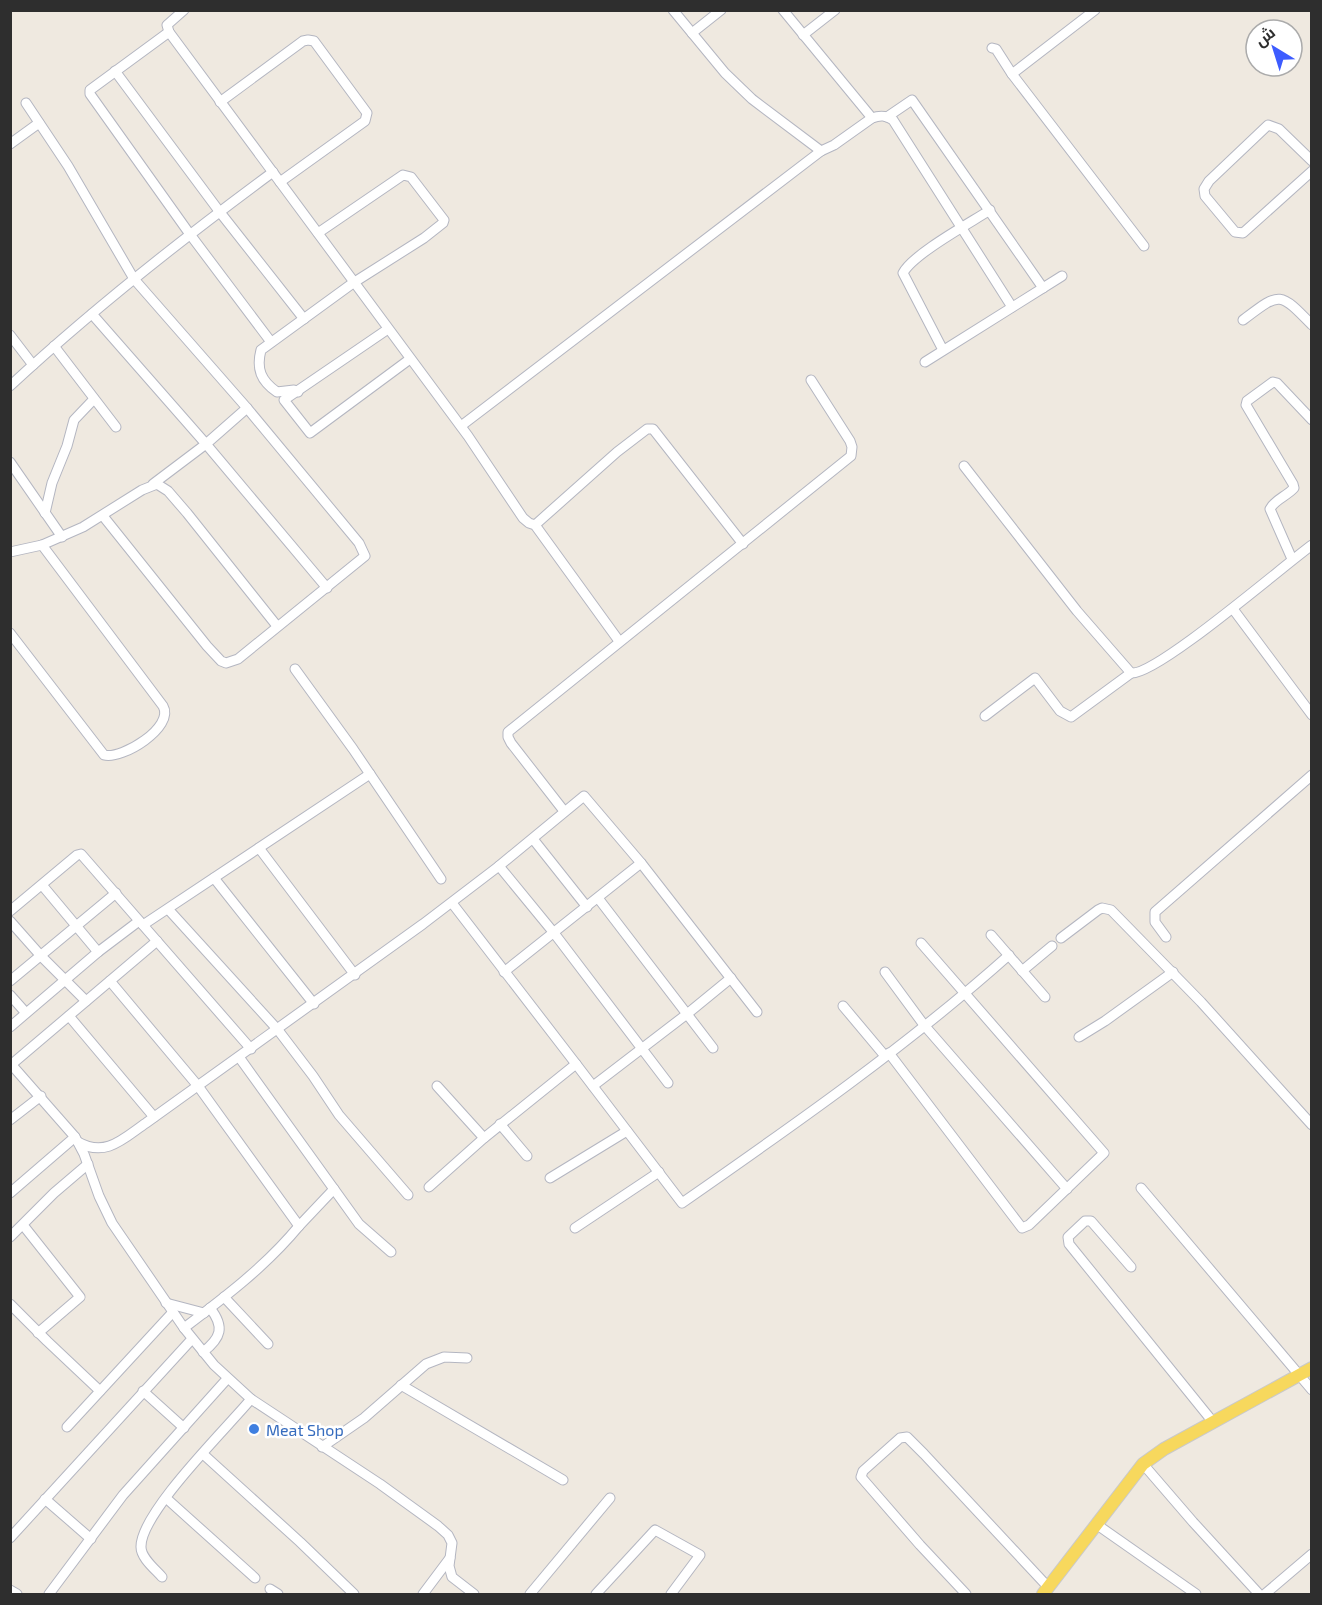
<svg xmlns="http://www.w3.org/2000/svg" width="1322" height="1605" font-family="'Exo 2',Cairo,sans-serif">
	<style>
		.lines { fill: none; stroke-linecap: round; stroke-linejoin: round }
		.minor-casing { stroke: #b4b6c1; stroke-width: 11 }
		.major-casing { stroke: #c9c9c9; stroke-width: 14 }
		.minor { stroke: #fff; stroke-width: 9 }
		.major { stroke: #f7d85d; stroke-width: 12 }
		.shop-dot { fill: #3f7fe0; stroke: #fff; stroke-width: 2 }
		.labels { text-anchor: middle; dominant-baseline: central; stroke-width: 5; stroke-linejoin: round; paint-order: stroke }
		.shop-label { font-size: 16px; fill: #366cbe; stroke: #fff; text-anchor: start }
	</style>
	<rect width="100%" height="100%" fill="#efe9e0"/>
	<g class="lines">
		<defs>
			<g id="minor">
				<path d="M184,10L167,25L169,32L468,436L523,518L529,523L535,525L619,641"/>
				<path d="M673,10L725,73L752,99L821,151"/>
				<path d="M783,10L872,118"/>
				<path d="M169,32L90,90V94L189,233L271,342"/>
				<path d="M692,33L721,10"/>
				<path d="M803,35L835,10"/>
				<path d="M992,48L996,49L1012,74L1144,246"/>
				<path d="M115,71L219,211L304,319"/>
				<path d="M1012,74L1095,10"/>
				<path d="M220,102L303,41L308,40L314,41L367,113L365,121L280,182"/>
				<path d="M26,103L68,166L134,279L247,408L359,543L365,556L238,659L226,663L221,661L207,646L103,516"/>
				<path d="M887,117L912,100L1043,288"/>
				<path d="M10,144L39,123"/>
				<path d="M1312,161L1279,129L1268,125L1209,181L1204,189L1205,196L1235,232L1243,233L1312,171"/>
				<path d="M92,314L206,444L327,588"/>
				<path d="M1243,320C1280,292 1279,291 1312,325"/>
				<path d="M388,329L284,400L310,433L410,359"/>
				<path d="M10,335L33,365"/>
				<path d="M54,346L116,427"/>
				<path d="M943,350L903,273C913,254 970,223 990,210"/>
				<path d="M925,362L1062,276"/>
				<path d="M10,386C93,309 182,239 273,172"/>
				<path d="M298,392L294,390L277,392C261,381 256,369 261,350L353,283L424,238L443,223L444,220L411,177L403,175L318,233"/>
				<path d="M461,426L821,151L834,145L872,118C880,115 886,115 893,120L1012,307"/>
				<path d="M10,462L62,537"/>
				<path d="M964,466L1077,611L1131,673C1156,676 1284,565 1312,545"/>
				<path d="M153,484L206,444L247,408"/>
				<path d="M45,513L52,483L67,446L74,420L94,399"/>
				<path d="M535,525L617,452L647,429H653L743,544"/>
				<path d="M10,552L42,545L83,527L142,490L157,484L168,491L187,513L277,626"/>
				<path d="M1292,559L1270,509C1274,500 1287,496 1294,488L1293,484L1246,405L1247,401L1273,382L1277,383L1312,420"/>
				<path d="M1233,609L1312,715"/>
				<path d="M10,633L104,755C122,760 175,727 163,706L42,545"/>
				<path d="M295,669L353,749L441,879"/>
				<path d="M985,716L1035,678L1060,711L1071,717L1131,673"/>
				<path d="M564,811L511,743L508,737V732L851,456L852,447L850,441L811,380"/>
				<path d="M533,839L587,907"/>
				<path d="M259,848L355,975"/>
				<path d="M499,866L554,933L668,1083"/>
				<path d="M214,878L314,1004"/>
				<path d="M42,885L98,952"/>
				<path d="M598,898L713,1048"/>
				<path d="M452,903L576,1064"/>
				<path d="M168,909L278,1030L313,1076L339,1115L408,1195"/>
				<path d="M10,911L77,855L81,854L251,1049"/>
				<path d="M10,921L41,956L86,1001"/>
				<path d="M143,925L370,774"/>
				<path d="M991,935L1045,997"/>
				<path d="M1166,937L1155,922V912L1312,775"/>
				<path d="M1061,938L1098,910L1102,908L1111,910L1201,1002L1312,1125"/>
				<path d="M1022,971L1052,946"/>
				<path d="M504,972L641,863"/>
				<path d="M885,972L924,1025L1067,1189"/>
				<path d="M10,981L116,893"/>
				<path d="M110,981L198,1086L299,1226L334,1189"/>
				<path d="M10,995L26,1013"/>
				<path d="M843,1006L885,1056"/>
				<path d="M69,1016L154,1117"/>
				<path d="M10,1027L98,952L139,921"/>
				<path d="M1079,1037L1105,1021L1173,972"/>
				<path d="M889,1053L1022,1228L1029,1225L1104,1153L921,943"/>
				<path d="M239,1057L359,1224L391,1252"/>
				<path d="M10,1063L75,1137L84,1154L99,1196L112,1223L184,1328L214,1365L251,1399L380,1484L438,1526L448,1535L452,1543L449,1566L452,1577L474,1594"/>
				<path d="M12,1064L157,941"/>
				<path d="M437,1086L484,1138"/>
				<path d="M593,1086L687,1014L731,978"/>
				<path d="M10,1120L41,1096"/>
				<path d="M500,1124L527,1156"/>
				<path d="M78,1142C106,1158 124,1138 146,1123L423,924L499,866L584,796L641,863L757,1012"/>
				<path d="M550,1178L627,1131"/>
				<path d="M429,1187L484,1138L576,1064L682,1203C794,1125 907,1046 1009,955"/>
				<path d="M1141,1188L1312,1390"/>
				<path d="M10,1193L75,1137"/>
				<path d="M23,1225L80,1297L38,1333"/>
				<path d="M575,1228L659,1172"/>
				<path d="M10,1237L54,1193L88,1164"/>
				<path d="M1131,1267L1091,1221H1085L1068,1237L1069,1244L1213,1422"/>
				<path d="M224,1297L268,1344"/>
				<path d="M166,1303L204,1313"/>
				<path d="M10,1304L47,1341L100,1391"/>
				<path d="M184,1328C225,1297 266,1266 299,1226"/>
				<path d="M203,1352C221,1338 225,1327 210,1308"/>
				<path d="M401,1385L563,1480"/>
				<path d="M143,1391L184,1428"/>
				<path d="M67,1427L173,1312"/>
				<path d="M322,1447L364,1418L426,1364L444,1357L467,1358"/>
				<path d="M203,1454L300,1542L354,1594"/>
				<path d="M1143,1464L1193,1522L1259,1594"/>
				<path d="M166,1498L255,1578"/>
				<path d="M45,1499L91,1539"/>
				<path d="M1096,1524L1196,1594"/>
				<path d="M10,1538L192,1339"/>
				<path d="M162,1577C155,1569 141,1558 141,1547C140,1513 228,1427 251,1399"/>
				<path d="M270,1589L278,1594"/>
				<path d="M10,1590L17,1594"/>
				<path d="M49,1594L123,1495L227,1379"/>
				<path d="M423,1594L450,1558"/>
				<path d="M530,1594L610,1498"/>
				<path d="M596,1594L655,1530L700,1555L671,1594"/>
				<path d="M966,1594L920,1545L861,1477L863,1471L900,1438L907,1437L924,1454L1049,1588"/>
				<path d="M1265,1594L1312,1554"/>
			</g>
			<path id="major" d="M1043,1594L1143,1464L1164,1449L1312,1368"/>
		</defs>
		<!-- minor casing -->
		<use href="#minor" class="minor-casing"/>
		<!-- major casing -->
		<use href="#major" class="major-casing"/>
		<!-- minor -->
		<use href="#minor" class="minor"/>
		<!-- major -->
		<use href="#major" class="major"/>
	</g>
	<!-- markers -->
	<circle class="shop-dot" cx="254" cy="1429" r="6"/>
	<g class="labels">
		<!-- shop labels -->
		<g class="shop-label">
			<text x="266" y="1429">Meat Shop</text>
		</g>
	</g>
	<!-- border -->
	<rect width="1322" height="1605" fill="none" stroke="#2e2e2e" stroke-width="24"/>
	<!-- north arrow -->
	<g transform="translate(1274 48) rotate(322)"><circle r="28" fill="#ffffff" stroke="#ababab" stroke-width="1.5"/>
	<path d="M0-4.5L10 22L0 15L-10 22Z" fill="#3d5cff"/>
	<text y="-9" font-size="16" font-weight="bold" text-anchor="middle" fill="#2e2e2e">ش</text>
	</g>
</svg>
